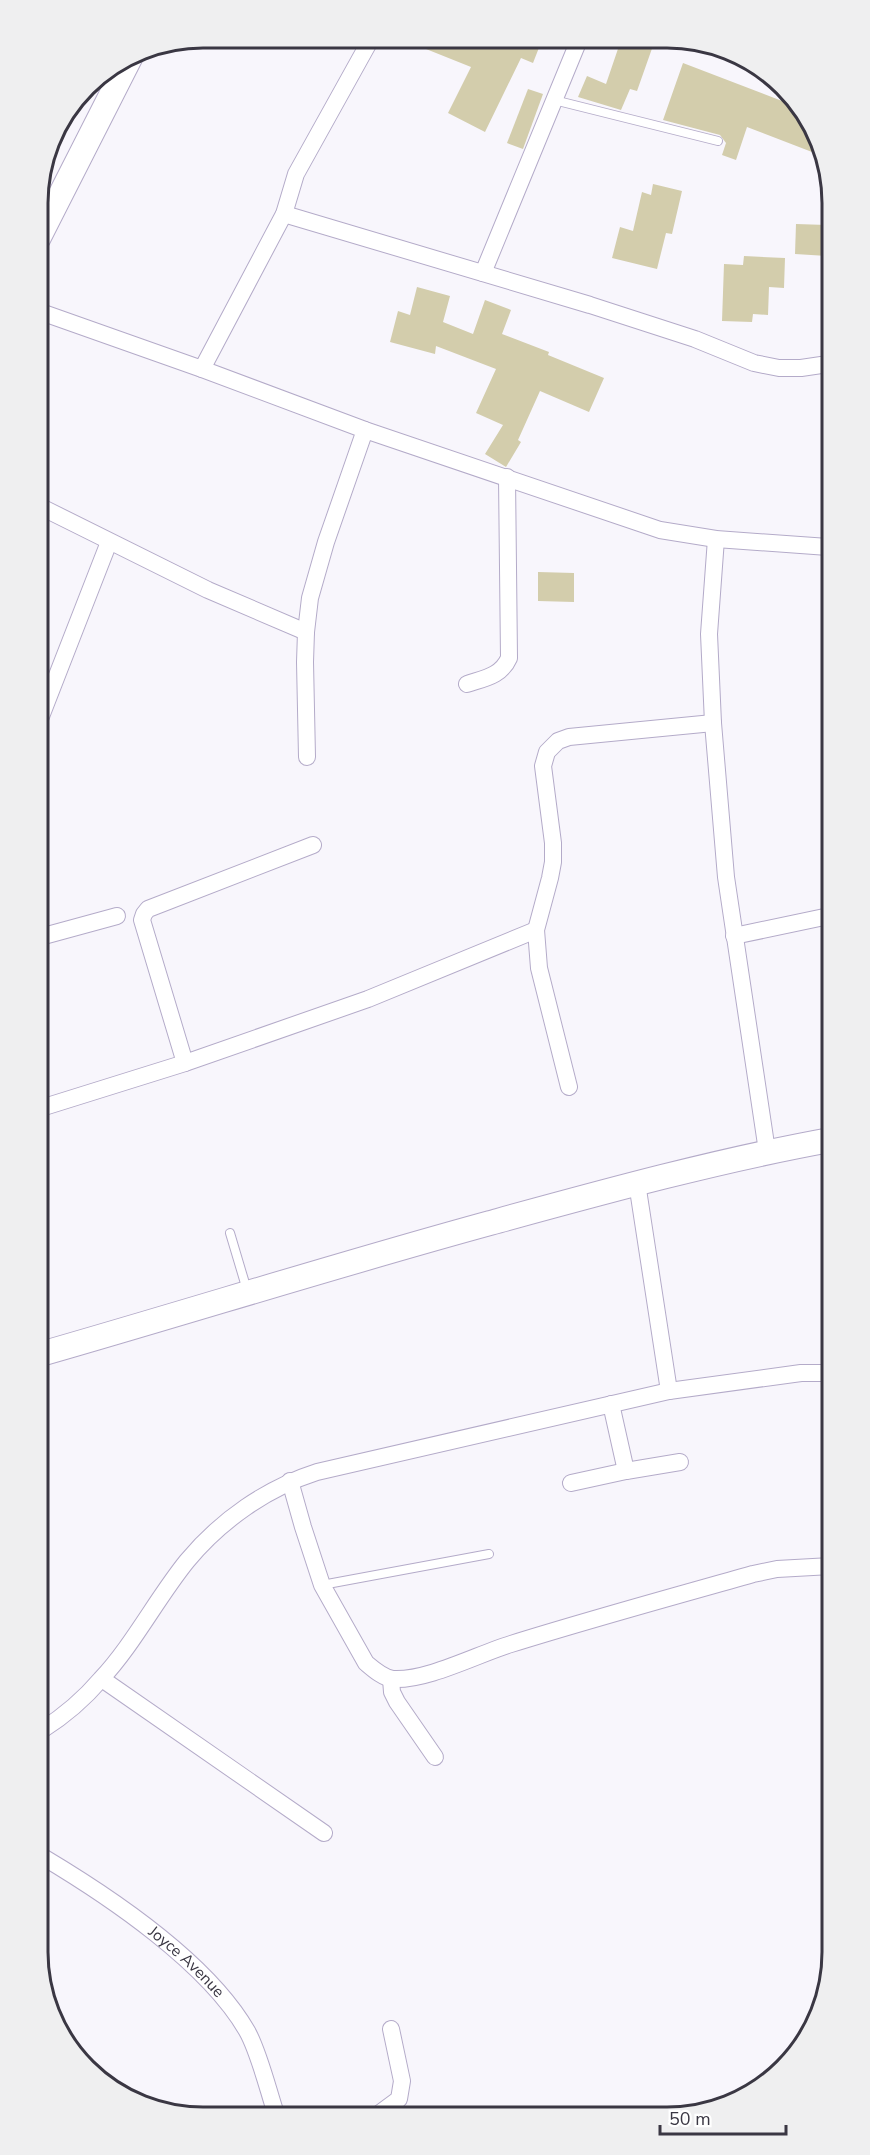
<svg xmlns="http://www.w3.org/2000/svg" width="870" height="2155" font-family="'Nunito Sans',sans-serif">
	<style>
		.building { fill: #d3cdac }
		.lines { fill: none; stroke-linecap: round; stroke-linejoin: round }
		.lane-casing { stroke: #b4abc9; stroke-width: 10 }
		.street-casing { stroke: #b4abc9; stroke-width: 18 }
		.secondary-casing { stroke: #b4abc9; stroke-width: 26 }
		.lane { stroke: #fff; stroke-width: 8 }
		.street { stroke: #fff; stroke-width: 16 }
		.secondary { stroke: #fff; stroke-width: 24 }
		.labels { text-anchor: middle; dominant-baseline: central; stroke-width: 6; stroke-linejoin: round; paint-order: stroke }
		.street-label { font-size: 16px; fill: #3a3743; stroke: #fff }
		.rim { fill: none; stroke: #3a3743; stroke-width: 3 }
	</style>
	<rect width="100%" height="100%" fill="#f8f6fc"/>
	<!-- building -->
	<g class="building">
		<path d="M401,39H481L542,40L533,63L521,58L485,132L448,113L471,67Z"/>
		<path d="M621,40H655L637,91L630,89L621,110L578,97L587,76L606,84Z"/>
		<path d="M683,63L795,106L825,157L747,127L736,160L722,155L726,143L720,135L663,120Z"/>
		<path d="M528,89L543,94L523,149L507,143Z"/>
		<path d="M653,184L682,191L672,234L666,233L657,269L612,258L620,227L633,231L642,192L651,195Z"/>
		<path d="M796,224L827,225V256L795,254Z"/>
		<path d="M744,256L785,258L784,288L769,287L768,315L753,314L752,322L722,321L724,264L743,265Z"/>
		<path d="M417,287L450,296L443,322L473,334L485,300L511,310L502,334L549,352L548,355L604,378L589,412L540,391L518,440L521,442L506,467L485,454L503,425L476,413L496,369L436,346L435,354L390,342L398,311L410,315Z"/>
		<path d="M538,572L574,573V602L538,601Z"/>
	</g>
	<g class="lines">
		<defs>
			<g id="lane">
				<path d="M554,100L718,141"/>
				<path d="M230,1233L247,1290"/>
				<path d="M42,1487L43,1492"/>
				<path d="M322,1585L489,1554"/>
			</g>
			<g id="street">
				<path d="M284,214L590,305L695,339L754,363L779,368H801L828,364"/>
				<path d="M483,273L579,40"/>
				<path d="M38,311L202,369L365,430L660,530L716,539L828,547"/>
				<path d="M202,369L284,214L296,174L371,39"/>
				<path d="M39,506L208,590L306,632"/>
				<path d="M716,539L709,634L713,723L726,877L767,1151"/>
				<path d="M467,684C485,678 501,676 509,658L507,477"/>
				<path d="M40,719L109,542"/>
				<path d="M307,757L305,662L306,632L310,598L326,542L365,430"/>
				<path d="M734,936L829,916"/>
				<path d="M40,937L117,916"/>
				<path d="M185,1063L142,920L144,914L148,909L313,845"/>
				<path d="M569,1087L539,968L536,930L550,878L553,862V843L543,766L547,752L558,741L569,737L713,723"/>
				<path d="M41,1108L185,1063L368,999L536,930"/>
				<path d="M637,1183L669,1391"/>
				<path d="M611,1404L626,1471"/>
				<path d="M290,1481L303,1527L322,1585L366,1663C373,1669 383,1678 393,1679C427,1681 478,1654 511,1644C591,1619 672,1597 753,1574L777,1569L831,1566"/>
				<path d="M571,1483L626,1471L680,1462"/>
				<path d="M102,1679L324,1833"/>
				<path d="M391,1679L392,1692L397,1702L435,1757"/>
				<path d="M42,1730C64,1716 84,1699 101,1679C133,1645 157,1598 187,1561C221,1520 267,1488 317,1472L669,1391L801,1373H830"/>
				<path id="s1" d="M43,1857C110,1897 208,1963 247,2031C259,2052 268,2090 276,2114"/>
				<path d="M380,2113L399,2099L402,2081L391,2029"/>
			</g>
			<g id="secondary">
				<path d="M38,239L131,56"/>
				<path d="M41,1354C191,1311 340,1264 490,1223C603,1192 715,1161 830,1140"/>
			</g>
		</defs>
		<!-- lane casing -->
		<use href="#lane" class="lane-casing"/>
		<!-- street casing -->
		<use href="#street" class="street-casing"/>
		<!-- secondary casing -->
		<use href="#secondary" class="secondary-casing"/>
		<!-- lane -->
		<use href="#lane" class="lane"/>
		<!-- street -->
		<use href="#street" class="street"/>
		<!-- secondary -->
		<use href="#secondary" class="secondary"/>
	</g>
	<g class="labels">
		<!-- street labels -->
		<g class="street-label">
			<text stroke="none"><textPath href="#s1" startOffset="178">Joyce Avenue</textPath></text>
		</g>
	</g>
	<!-- crop -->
	<path d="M0 0H870V2155H0ZM203 48H667A155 155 0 0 1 822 203V1952A155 155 0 0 1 667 2107H203A155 155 0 0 1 48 1952V203A155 155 0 0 1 203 48Z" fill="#efeff0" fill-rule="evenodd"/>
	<path class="rim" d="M203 48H667A155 155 0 0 1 822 203V1952A155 155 0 0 1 667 2107H203A155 155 0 0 1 48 1952V203A155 155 0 0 1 203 48Z"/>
	<!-- scale -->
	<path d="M660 2125v9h126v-9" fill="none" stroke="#3a3743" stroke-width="3"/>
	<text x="669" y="2125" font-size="18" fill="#3a3743" stroke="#ffffff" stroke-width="4.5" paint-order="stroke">50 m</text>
</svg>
